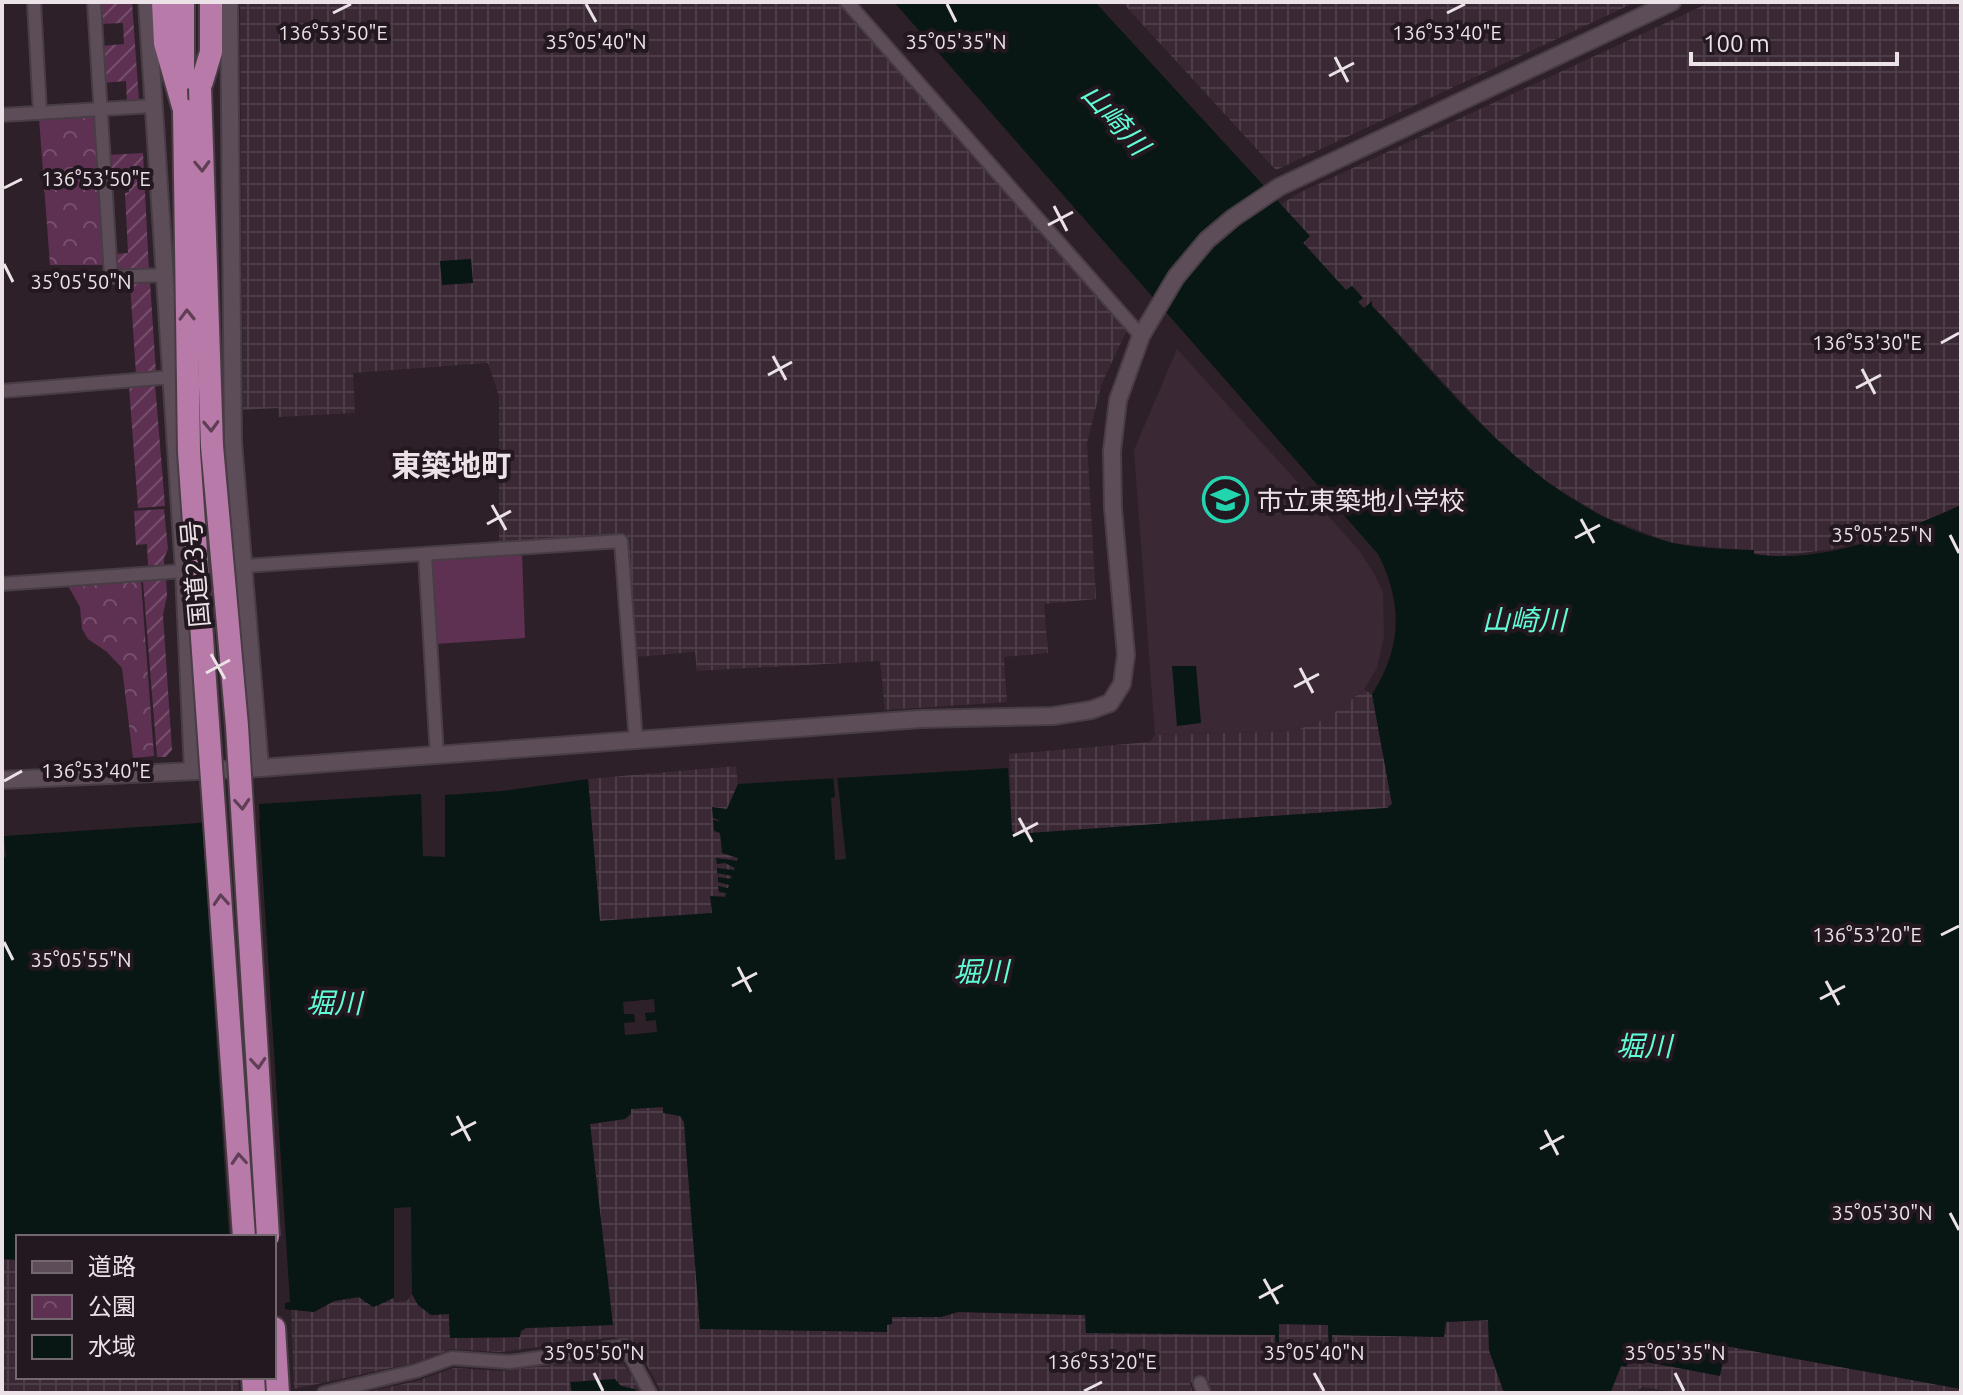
<svg xmlns="http://www.w3.org/2000/svg" width="1963" height="1395" font-family="Ubuntu,'Noto Sans JP',sans-serif">
	<style>
		.built { fill: #3a2835 }
		.industrial { fill: url(#industrial-grid) }
		.park { fill: url(#park-crowns) }
		.garden { fill: url(#garden-furrows) }
		.pitch { fill: #5e3152 }
		.water { fill: #081713; fill-rule: evenodd }
		.pier { fill: #2d2029 }
		.lines { fill: none; stroke-linecap: round; stroke-linejoin: round }
		.minor-casing { stroke: #483d45; stroke-width: 16 }
		.tertiary-casing { stroke: #483d45; stroke-width: 20 }
		.trunk-casing { stroke: #483d45; stroke-width: 26 }
		.minor { stroke: #5c4d58; stroke-width: 12 }
		.tertiary { stroke: #5c4d58; stroke-width: 16 }
		.trunk { stroke: #b87aa8; stroke-width: 22 }
		.trunk-bridge-casing { stroke: #483d45; stroke-width: 26; stroke-linecap: butt }
		.trunk-bridge { stroke: #b87aa8; stroke-width: 22 }
		.oneway { stroke: #5f3f56 }
		.ticks { fill: none; stroke: #ebe2e8; stroke-width: 3 }
		.labels { text-anchor: middle; dominant-baseline: central; stroke-width: 8; stroke-linejoin: round; paint-order: stroke }
		.poi-label { font-size: 26px; fill: #ebe2e8; stroke: #231720; text-anchor: start }
		.street-label { font-size: 26px; fill: #ebe2e8; stroke: #231720 }
		.water-label { font-size: 28px; font-style: italic; fill: #60fcd5; stroke: #231720 }
		.quarter-label { font-size: 30px; font-weight: bold; fill: #ebe2e8; stroke: #231720 }
		.ticks-label { font-size: 20px; text-anchor: middle; fill: #ebe2e8; stroke: #231720; stroke-width: 8; stroke-linejoin: round; paint-order: stroke }
	</style>
	<defs>
		<pattern id="industrial-grid" width="8" height="8" patternUnits="userSpaceOnUse" patternTransform="scale(2)"><rect width="8" height="8" fill="#3a2835"/><path d="M0 4h8M4 0v8" fill="none" stroke="#4d3d48"/></pattern>
		<pattern id="park-crowns" width="20" height="18" patternUnits="userSpaceOnUse" patternTransform="scale(2)"><rect width="20" height="18" fill="#5e3152"/><path d="M2 6a3 3 0 1 1 6 0M12 15a3 3 0 1 1 6 0" fill="none" stroke="#754f6b"/></pattern>
		<pattern id="garden-furrows" width="10" height="10" patternUnits="userSpaceOnUse" patternTransform="scale(2)"><rect width="10" height="10" fill="#5e3152"/><path d="M-1 1l2-2M0 10L10 0M9 11l2-2" fill="none" stroke="#754f6b"/></pattern>
	</defs>
	<rect width="100%" height="100%" fill="#2d2029"/>
	<!-- built -->
	<path class="built" d="M1177,349L1359,550L1375,575L1383,593L1384,636L1377,668L1364,690L1327,718L1294,731L1155,735L1134,450Z"/>
	<!-- industrial -->
	<g class="industrial">
		<path d="M240,2H839L1127,330L1102,383L1087,443L1096,599L1044,604L1048,653L1004,657L1007,702L885,710L880,661L697,671L695,652L636,657L627,535L499,543V396L488,363L353,373L355,413L279,417L278,408L243,410Z"/>
		<path d="M1122,2H1636L1276,170Z"/>
		<path d="M1711,2H1961V505L1887,537L1833,549L1770,557L1754,554V551L1671,543L1603,516L1537,476L1508,452L1372,305V302L1364,309L1358,302L1362,297L1352,286L1346,291L1303,242L1309,236L1280,205L1299,193Z"/>
		<path d="M1364,690L1372,694L1392,804L1387,808L1015,834L1012,831L1009,754L1150,742L1155,735L1294,731L1327,718Z"/>
		<path d="M736,766L738,784L727,809L717,817L723,821L717,831L720,833L726,854L738,858L737,861L726,858L725,863L735,867L734,870L725,873L732,876L724,883L729,885L725,897L719,896L712,913L599,921L588,779Z"/>
		<path d="M663,1106L680,1116L684,1122L701,1329L887,1331L886,1325L891,1317H941L958,1312L1086,1315V1333L1275,1335L1276,1350H1279V1324L1328,1325L1329,1350H1332V1335L1443,1337L1445,1322L1489,1320V1350L1504,1393H1213L1207,1378L1190,1383L1193,1393H662L637,1347L614,1337L500,1352L452,1349L414,1363L294,1389L291,1309L314,1312L334,1301L359,1297L366,1303H385L392,1298L407,1297L412,1294L418,1305L427,1311L449,1314L450,1338L519,1337L521,1331L526,1328L612,1325L590,1124L625,1119L631,1109Z"/>
		<path d="M2,1259L18,1260V1377H238L239,1393H2Z"/>
		<path d="M1726,1346L1961,1389V1393H1677L1643,1387L1634,1393H1607L1611,1391L1621,1366L1630,1359L1720,1375Z"/>
		<path d="M616,1357L620,1359L643,1393H362L417,1381L454,1368L501,1371Z"/>
	</g>
	<!-- park -->
	<g class="park">
		<path d="M95,113L103,265H50L39,118Z"/>
		<path d="M141,581L154,756L133,758L122,668L107,652L88,639L82,629L80,607L67,584Z"/>
	</g>
	<!-- garden -->
	<g class="garden">
		<path d="M98,2H132L139,101L127,102L126,81L103,83L101,46L124,44L123,23L99,24Z"/>
		<path d="M143,153L149,271L119,272L114,269V254L128,253L125,193L129,192L128,176H109L108,155Z"/>
		<path d="M150,282L156,373L136,375L130,283Z"/>
		<path d="M155,384L165,506L138,508L129,386Z"/>
		<path d="M164,509L168,549L164,558V565H148L147,544L136,545L134,511Z"/>
		<path d="M166,579L167,596L163,615L172,750L166,757H157L143,581Z"/>
	</g>
	<!-- pitch -->
	<path class="pitch" d="M522,553L525,638L436,644L431,558Z"/>
	<!-- water -->
	<g class="water">
		<path d="M894,2H1095L1310,236L1303,243L1346,290L1352,286L1363,298L1358,302L1364,308L1372,301V306C1461,401 1537,506 1669,542C1696,549 1726,549 1754,550V554C1822,565 1900,533 1961,505V1389L1726,1346L1720,1376L1631,1359L1626,1367L1621,1366L1611,1391L1607,1393H1504L1489,1350L1488,1320L1446,1322L1444,1337L1332,1335V1350H1329L1328,1325L1279,1324V1351H1276L1275,1335L1086,1333L1085,1315L958,1312L941,1317H892V1324L887,1325V1332L700,1329L684,1122L680,1116L663,1113V1107L631,1109V1114L625,1119L590,1124L613,1325L526,1328L521,1331L520,1337L450,1338L449,1314L431,1315L418,1305L412,1294C405,1298 402,1296 395,1298C388,1299 381,1305 373,1307L359,1297L334,1301L314,1312L274,1308V1237H18V1260L2,1259V858L6,857L4,836L260,819L259,804L421,794L423,856L445,857V795L502,791L588,779L600,921L712,913L710,896L725,897L726,893L719,892L718,886L728,888L729,885L718,882V877L731,879L732,876L717,873V868L734,870L735,868L725,863L717,864L716,858L737,861L738,858L722,853L720,833L714,831L713,820L722,821L713,818L712,807L727,809L738,784L1008,768L1012,831L1015,834L1387,808L1392,804L1372,694C1402,648 1403,603 1378,554ZM654,999L655,1012L645,1013L646,1021L656,1020L657,1032L625,1035L624,1023L635,1022L634,1014H624L623,1002Z"/>
		<path d="M471,259L473,283L442,285L440,261Z"/>
		<path d="M1172,666H1196L1201,723L1177,726Z"/>
		<path d="M615,1379L621,1386L638,1390L624,1393L621,1391L572,1393L570,1382Z"/>
	</g>
	<!-- pier -->
	<g class="pier">
		<path d="M837,774L846,859L835,860L831,798L835,797L833,775Z"/>
		<path d="M258,801L290,1302L285,1303V1313L274,1312V1237H229L202,819L256,815L255,804Z"/>
		<path d="M411,1207L412,1294L407,1301L394,1302V1208Z"/>
	</g>
	<g class="lines">
		<defs>
			<g id="minor">
				<path d="M34,2L40,113"/>
				<path d="M94,2L111,277L164,275"/>
				<path d="M847,2L1141,336"/>
				<path d="M2,115L153,106"/>
				<path d="M2,391L172,377"/>
				<path d="M425,554L437,755"/>
				<path d="M243,566L621,541L636,741"/>
				<path d="M2,584L184,571"/>
				<path d="M1200,1383L1204,1393"/>
				<path d="M324,1393L416,1371L452,1358L510,1362L625,1346L650,1393"/>
			</g>
			<g id="tertiary">
				<path d="M147,2L184,571L193,771"/>
				<path d="M229,2L233,442L260,768"/>
				<path d="M2,780L260,768L920,719L1053,716L1091,710L1110,703L1122,684L1126,655L1113,508L1112,451L1118,400L1141,336L1176,277L1207,240L1233,218L1279,187L1672,2"/>
			</g>
			<g id="trunk">
				<path d="M163,2L165,43L184,110"/>
				<path d="M183,2V81"/>
				<path d="M200,88L211,52V2"/>
				<path d="M274,1328L278,1393"/>
				<path d="M253,1377L254,1393"/>
			</g>
		</defs>
		<!-- minor casing -->
		<use href="#minor" class="minor-casing"/>
		<!-- tertiary casing -->
		<use href="#tertiary" class="tertiary-casing"/>
		<!-- trunk casing -->
		<use href="#trunk" class="trunk-casing"/>
		<!-- minor -->
		<use href="#minor" class="minor"/>
		<!-- tertiary -->
		<use href="#tertiary" class="tertiary"/>
		<!-- trunk -->
		<use href="#trunk" class="trunk"/>
		<defs>
			<g id="trunk-bridge">
				<path d="M200,88L212,446L237,726L268,1237"/>
				<path d="M184,110L189,452L244,1237"/>
			</g>
		</defs>
		<!-- trunk-bridge casing -->
		<use href="#trunk-bridge" class="trunk-bridge-casing"/>
		<!-- trunk-bridge -->
		<use href="#trunk-bridge" class="trunk-bridge"/>
	</g>
	<!-- one-way arrows -->
	<defs><path id="oneway-chevron" d="M-2-3.5L2.5 0L-2 3.5" fill="none" stroke-width="1.6" stroke-linecap="round" stroke-linejoin="round" transform="scale(2)"/></defs>
	<g class="oneway">
		<use href="#oneway-chevron" transform="translate(202 166) rotate(88)"/>
		<use href="#oneway-chevron" transform="translate(187 315) rotate(-91)"/>
		<use href="#oneway-chevron" transform="translate(211 426) rotate(88)"/>
		<use href="#oneway-chevron" transform="translate(242 804) rotate(86)"/>
		<use href="#oneway-chevron" transform="translate(221 900) rotate(-94)"/>
		<use href="#oneway-chevron" transform="translate(258 1063) rotate(86)"/>
		<use href="#oneway-chevron" transform="translate(239 1159) rotate(-94)"/>
	</g>
	<!-- ticks -->
	<path class="ticks" d="M586,4L596,22M947,4L956,22M333,13L351,4M1447,13L1465,4M1335,57L1348,82M1329,76L1354,63M4,188L22,179M1054,206L1067,231M1048,225L1073,212M4,264L13,282M1941,343L1959,333M773,356L786,380M1862,369L1875,394M768,375L792,362M1856,388L1881,375M492,505L506,530M1581,519L1594,543M487,524L511,511M1950,535L1959,553M1575,538L1600,525M211,654L225,679M1300,668L1313,693M206,673L230,660M1294,687L1319,674M4,781L22,771M1019,818L1032,842M1013,836L1038,823M1941,935L1959,926M4,942L13,960M738,967L751,992M1826,981L1839,1005M732,986L757,973M1820,999L1845,986M457,1116L470,1141M1545,1130L1558,1155M451,1135L476,1122M1540,1149L1564,1136M1950,1213L1959,1230M1264,1279L1278,1304M1259,1298L1283,1285M594,1373L603,1391M1314,1373L1324,1391M1675,1373L1684,1391M1084,1391L1102,1382"/>
	<!-- icons -->
	<defs>
		<symbol id="school-ring" viewBox="-11 -11 22 22"><circle r="9.5" fill="#231720" stroke="#22d5af" stroke-width="1.5"/><path d="M0-5L7-2L0 1L-7-2ZM-4 1L0 2.5L4 1V4Q0 6-4 4Z" fill="#22d5af"/></symbol>
	</defs>
	<g fill-rule="evenodd">
		<use href="#school-ring" x="1200" y="474" width="51" height="51"/>
	</g>
	<g class="labels">
		<!-- poi labels -->
		<g class="poi-label">
			<text x="1257" y="500">市立東築地小学校</text>
		</g>
		<!-- street labels -->
		<g class="street-label">
			<text transform="translate(195 574) rotate(-95)">国道23号</text>
		</g>
		<!-- water labels -->
		<g class="water-label">
			<text transform="translate(1116 119) rotate(48)">山崎川</text>
			<text x="1524" y="619">山崎川</text>
			<text transform="translate(981 971) rotate(-1)">堀川</text>
			<text x="334" y="1002">堀川</text>
			<text x="1644" y="1045">堀川</text>
		</g>
		<!-- quarter labels -->
		<g class="quarter-label">
			<text x="451" y="465">東築地町</text>
		</g>
	</g>
	<g class="ticks-label">
		<text x="333" y="40">136°53'50"E</text>
		<text x="1447" y="40">136°53'40"E</text>
		<text x="596" y="49">35°05'40"N</text>
		<text x="956" y="49">35°05'35"N</text>
		<text x="96" y="186">136°53'50"E</text>
		<text x="81" y="289">35°05'50"N</text>
		<text x="1867" y="350">136°53'30"E</text>
		<text x="1882" y="542">35°05'25"N</text>
		<text x="96" y="778">136°53'40"E</text>
		<text x="1867" y="942">136°53'20"E</text>
		<text x="81" y="967">35°05'55"N</text>
		<text x="1882" y="1220">35°05'30"N</text>
		<text x="594" y="1360">35°05'50"N</text>
		<text x="1314" y="1360">35°05'40"N</text>
		<text x="1675" y="1360">35°05'35"N</text>
		<text x="1102" y="1369">136°53'20"E</text>
	</g>
	<!-- border -->
	<rect width="1963" height="1395" fill="none" stroke="#ebe2e8" stroke-width="8"/>
	<!-- legend -->
	<rect x="16" y="1235" width="260" height="144" fill="#231720" stroke="#736870" stroke-width="2"/>
	<rect x="32" y="1261" width="40" height="12" fill="#5c4d58" stroke="#736870" stroke-width="2"/>
	<text x="88" y="1275" font-size="24" fill="#ebe2e8">道路</text>
	<rect x="32" y="1295" width="40" height="24" fill="url(#park-crowns)" stroke="#736870" stroke-width="2"/>
	<text x="88" y="1315" font-size="24" fill="#ebe2e8">公園</text>
	<rect x="32" y="1335" width="40" height="24" fill="#081713" stroke="#736870" stroke-width="2"/>
	<text x="88" y="1355" font-size="24" fill="#ebe2e8">水域</text>
	<!-- scale -->
	<path d="M1691 52v12h206v-12" fill="none" stroke="#ebe2e8" stroke-width="4"/>
	<text x="1703" y="52" font-size="24" fill="#ebe2e8" stroke="#231720" stroke-width="6" paint-order="stroke">100 m</text>
</svg>
